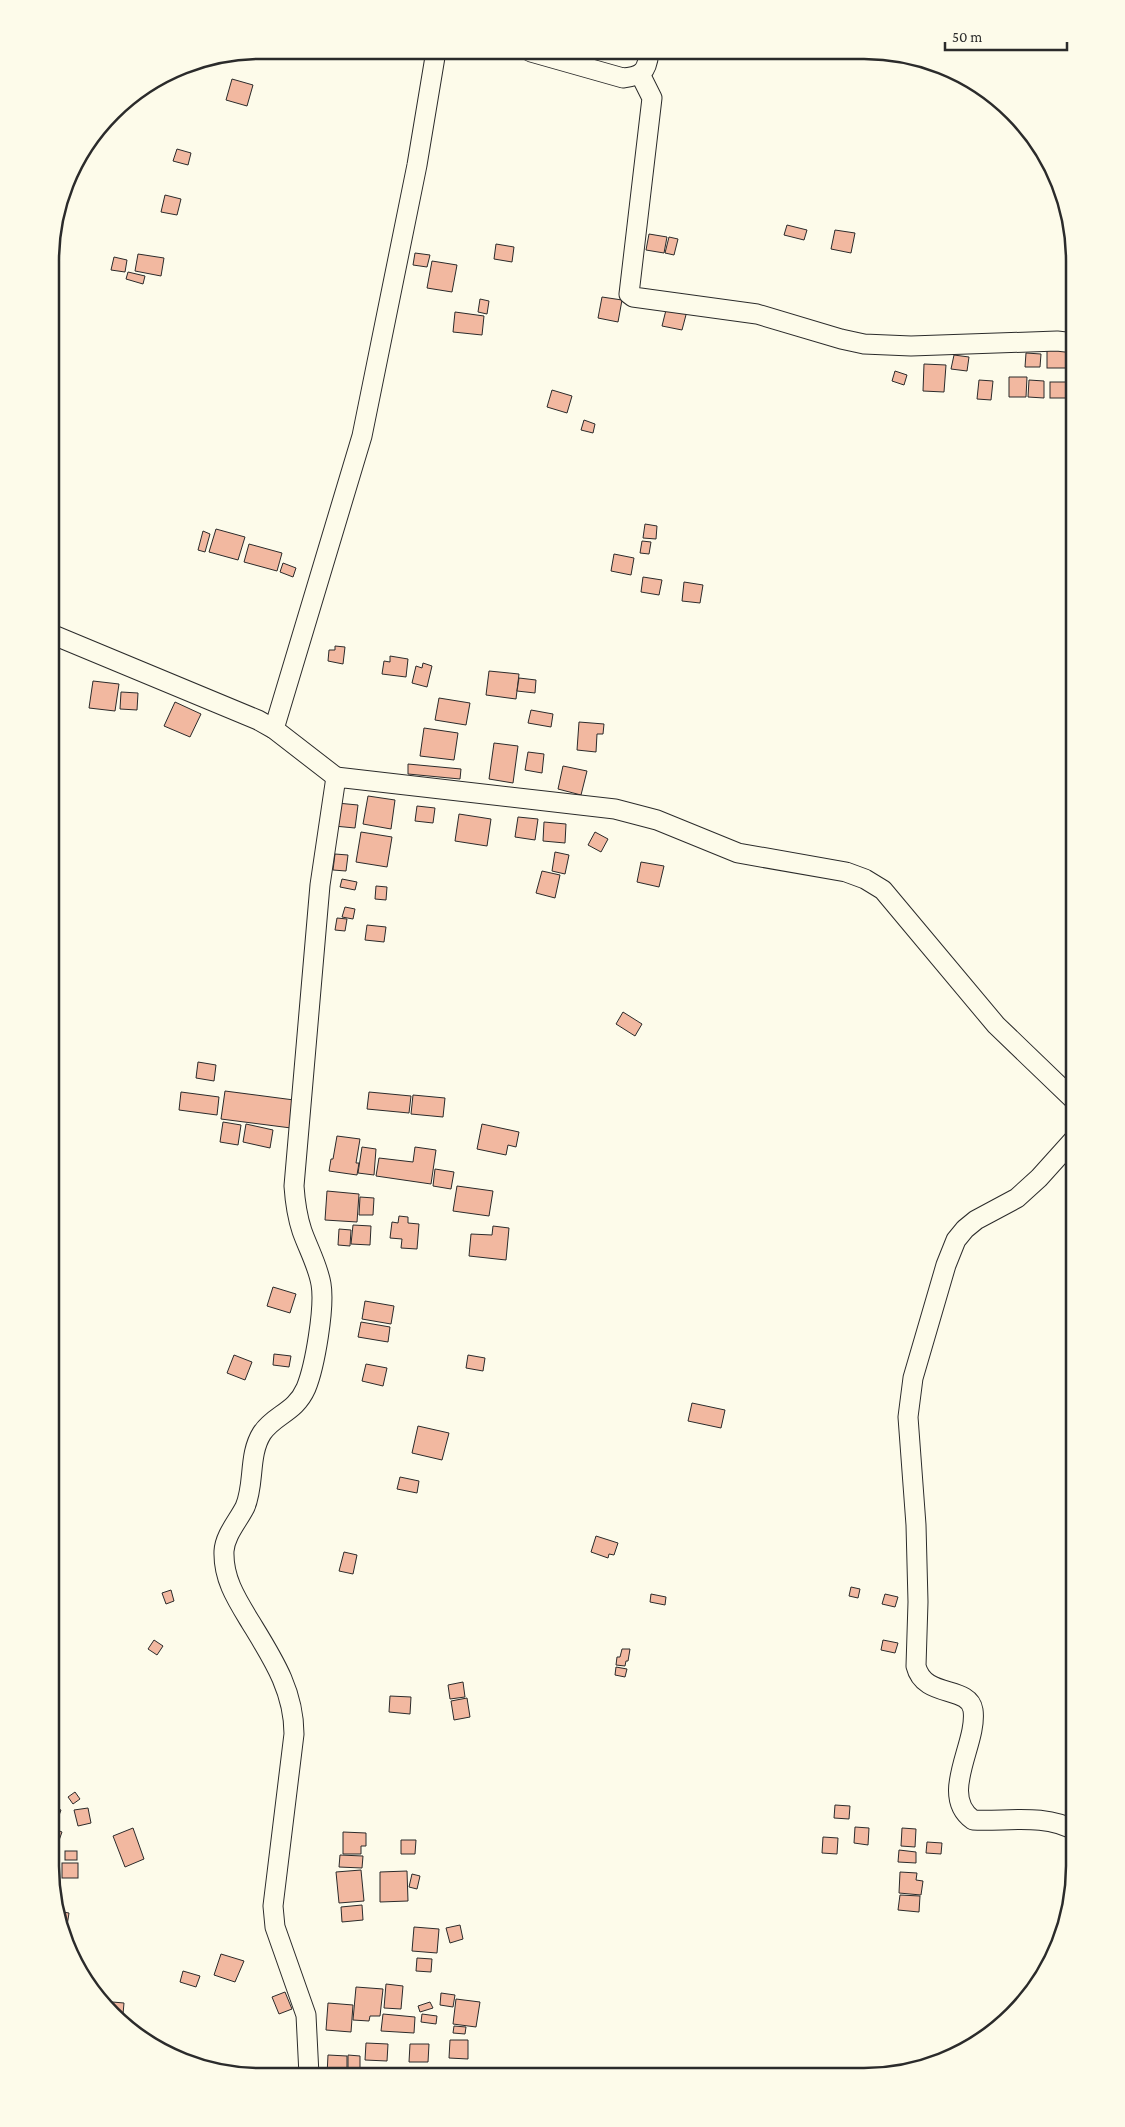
<svg xmlns="http://www.w3.org/2000/svg" width="1125" height="2127" font-family="'Crimson Pro',serif">
	<style>
		.building { fill: #f2b8a0; stroke: #2b2b2b }
		.lines { fill: none; stroke-linecap: round; stroke-linejoin: round }
		.minor-casing { stroke: #2b2b2b; stroke-width: 21 }
		.minor { stroke: #fdfbea; stroke-width: 19 }
		.rim { fill: none; stroke: #2b2b2b; stroke-width: 2.5 }
	</style>
	<rect width="100%" height="100%" fill="#fdfbea"/>
	<!-- building -->
	<g class="building">
		<path d="M232,79L253,85L247,106L226,100Z"/>
		<path d="M177,149L191,153L188,165L173,161Z"/>
		<path d="M165,195L181,199L177,215L161,212Z"/>
		<path d="M787,225L807,230L804,240L784,235Z"/>
		<path d="M835,230L855,233L851,253L831,249Z"/>
		<path d="M649,234L667,237L664,253L646,250Z"/>
		<path d="M669,237L678,239L674,255L665,253Z"/>
		<path d="M496,244L514,247L512,262L494,259Z"/>
		<path d="M415,253L430,255L427,267L413,265Z"/>
		<path d="M138,254L164,258L161,276L135,271Z"/>
		<path d="M114,257L127,260L125,272L111,270Z"/>
		<path d="M432,261L457,265L452,292L427,288Z"/>
		<path d="M128,272L145,276L143,284L126,279Z"/>
		<path d="M602,297L622,300L618,322L598,318Z"/>
		<path d="M480,299L489,301L487,314L478,312Z"/>
		<path d="M667,306L687,311L682,330L662,326Z"/>
		<path d="M455,312L484,316L482,335L453,332Z"/>
		<rect x="1047" y="348" width="23" height="20"/>
		<path d="M1026,353L1041,354L1040,367H1025Z"/>
		<path d="M954,355L969,357L967,371L951,369Z"/>
		<path d="M924,364L946,365L944,392L923,391Z"/>
		<path d="M895,371L907,375L904,385L892,381Z"/>
		<path d="M1009,377H1027L1026,397H1009Z"/>
		<path d="M979,380L993,381L991,400L977,399Z"/>
		<path d="M1029,380L1044,381V398L1028,397Z"/>
		<rect x="1050" y="382" width="22" height="16"/>
		<path d="M552,390L572,396L567,413L547,407Z"/>
		<path d="M584,420L595,424L593,433L581,430Z"/>
		<path d="M645,524L657,526L656,539L643,538Z"/>
		<path d="M216,529L245,537L238,560L209,552Z"/>
		<path d="M203,531L210,534L205,552L198,550Z"/>
		<path d="M642,541L651,542L649,554L640,553Z"/>
		<path d="M249,544L282,553L277,571L244,562Z"/>
		<path d="M614,554L634,558L631,575L611,571Z"/>
		<path d="M283,563L296,568L293,577L280,572Z"/>
		<path d="M643,577L662,580L659,595L641,592Z"/>
		<path d="M684,582L703,585L700,603L682,601Z"/>
		<path d="M335,646L345,647L343,664L328,661L329,650H335Z"/>
		<path d="M390,656L408,659L406,677L382,674L384,661L390,662Z"/>
		<path d="M423,663L432,666L427,687L412,683L416,666L422,668Z"/>
		<path d="M489,671L519,674L516,699L486,695Z"/>
		<path d="M519,678L536,680L535,693L517,691Z"/>
		<path d="M93,681L119,684L115,711L89,708Z"/>
		<path d="M121,692L138,693L137,710L120,709Z"/>
		<path d="M439,698L470,703L466,725L435,720Z"/>
		<path d="M175,702L201,714L190,737L164,726Z"/>
		<path d="M531,710L553,714L551,727L528,723Z"/>
		<path d="M579,722L604,724L603,734H597L596,752L577,750Z"/>
		<path d="M424,728L458,733L454,760L420,756Z"/>
		<path d="M494,743L518,746L513,783L489,779Z"/>
		<path d="M528,752L544,754L542,773L525,770Z"/>
		<path d="M408,764L461,769L460,779L408,774Z"/>
		<path d="M563,766L587,771L581,795L558,789Z"/>
		<path d="M368,796L395,800L391,829L363,824Z"/>
		<path d="M337,803L358,805L355,828L334,826Z"/>
		<path d="M417,806L435,808L433,823L415,821Z"/>
		<path d="M459,814L491,819L487,846L455,841Z"/>
		<path d="M518,817L538,819L535,840L515,837Z"/>
		<path d="M544,822L566,824L565,843L543,841Z"/>
		<path d="M361,832L392,837L387,867L356,862Z"/>
		<path d="M595,832L608,839L601,852L588,845Z"/>
		<path d="M555,852L569,855L565,874L552,871Z"/>
		<path d="M335,854L348,855L346,871L333,870Z"/>
		<path d="M641,862L664,866L659,887L637,882Z"/>
		<path d="M542,871L560,875L555,898L536,893Z"/>
		<path d="M342,879L357,882L355,890L340,887Z"/>
		<path d="M376,886L387,887L386,900L375,899Z"/>
		<path d="M345,907L355,909L353,919L342,917Z"/>
		<path d="M337,918L347,919L345,931L335,930Z"/>
		<path d="M367,925L386,927L384,942L365,940Z"/>
		<path d="M623,1012L642,1024L635,1036L616,1024Z"/>
		<path d="M198,1062L216,1065L214,1081L196,1078Z"/>
		<path d="M225,1091L294,1100L291,1128L221,1119Z"/>
		<path d="M181,1092L219,1097L217,1115L179,1110Z"/>
		<path d="M369,1092L411,1096L409,1113L367,1109Z"/>
		<path d="M413,1095L445,1098L443,1117L411,1114Z"/>
		<path d="M223,1122L241,1125L238,1145L220,1142Z"/>
		<path d="M246,1124L273,1130L270,1148L243,1142Z"/>
		<path d="M482,1124L519,1132L516,1147L508,1145L506,1155L477,1149Z"/>
		<path d="M337,1136L360,1139L356,1163H359L357,1175L329,1171L331,1159H333Z"/>
		<path d="M362,1147L376,1149L374,1175L358,1173Z"/>
		<path d="M415,1147L436,1150L431,1184L376,1176L379,1158L413,1162Z"/>
		<path d="M435,1169L454,1172L451,1189L433,1186Z"/>
		<path d="M457,1186L493,1191L489,1216L453,1211Z"/>
		<path d="M327,1191L359,1194L357,1222L325,1220Z"/>
		<path d="M360,1197L374,1198L373,1215H359Z"/>
		<path d="M399,1216L408,1217V1223L419,1224L417,1249L401,1248L402,1239L390,1238L392,1222L398,1223Z"/>
		<path d="M353,1225L371,1226L370,1245L351,1244Z"/>
		<path d="M493,1226L509,1228L506,1260L469,1256L471,1234L492,1235Z"/>
		<path d="M339,1229L351,1230L350,1246L338,1245Z"/>
		<path d="M273,1287L296,1294L290,1313L267,1306Z"/>
		<path d="M365,1301L394,1306L391,1324L362,1319Z"/>
		<path d="M361,1322L390,1327L388,1342L358,1337Z"/>
		<path d="M274,1354L291,1356L289,1367L273,1365Z"/>
		<path d="M234,1355L252,1362L245,1380L227,1373Z"/>
		<path d="M468,1355L485,1358L483,1371L466,1368Z"/>
		<path d="M366,1364L387,1368L383,1386L362,1381Z"/>
		<path d="M692,1403L725,1410L721,1428L688,1421Z"/>
		<path d="M418,1426L449,1433L442,1460L412,1453Z"/>
		<path d="M400,1477L419,1481L417,1493L397,1489Z"/>
		<path d="M596,1536L618,1543L614,1555L609,1554L608,1558L591,1552Z"/>
		<path d="M344,1552L357,1555L353,1574L339,1571Z"/>
		<path d="M851,1587L860,1589L858,1598L849,1596Z"/>
		<path d="M171,1590L174,1601L166,1604L162,1593Z"/>
		<path d="M651,1594L666,1597L665,1605L650,1602Z"/>
		<path d="M885,1594L898,1597L895,1607L882,1604Z"/>
		<path d="M154,1640L163,1646L157,1655L148,1649Z"/>
		<path d="M883,1640L898,1643L895,1653L881,1650Z"/>
		<path d="M622,1649H630L628,1661H626L625,1666L616,1665L617,1657H620Z"/>
		<path d="M616,1667L627,1669L625,1677L615,1675Z"/>
		<path d="M463,1682L465,1697L450,1699L448,1685Z"/>
		<path d="M390,1696L411,1697L410,1714L389,1712Z"/>
		<path d="M467,1698L470,1717L454,1720L451,1701Z"/>
		<path d="M75,1792L80,1799L73,1804L68,1797Z"/>
		<path d="M835,1805L850,1806L849,1819L834,1818Z"/>
		<path d="M50,1806L61,1810L57,1821L50,1819Z"/>
		<path d="M88,1808L91,1823L78,1826L74,1810Z"/>
		<path d="M50,1827L62,1832L57,1846L50,1844Z"/>
		<path d="M855,1827L869,1828L868,1845L854,1843Z"/>
		<path d="M133,1828L144,1859L125,1867L113,1836Z"/>
		<path d="M902,1828L916,1829L915,1847L901,1846Z"/>
		<path d="M343,1832L366,1833V1846H361V1854H343Z"/>
		<path d="M823,1837L838,1838L837,1854L822,1853Z"/>
		<path d="M401,1840H416L415,1854H401Z"/>
		<path d="M927,1842L942,1843L941,1854L926,1853Z"/>
		<rect x="50" y="1848" width="7" height="9"/>
		<path d="M899,1850L916,1852V1863L898,1862Z"/>
		<rect x="65" y="1851" width="12" height="9"/>
		<path d="M340,1855L363,1856L362,1868L339,1867Z"/>
		<rect x="62" y="1863" width="16" height="15"/>
		<path d="M361,1870L364,1901L339,1903L336,1872Z"/>
		<path d="M407,1871L408,1901L380,1902V1872Z"/>
		<path d="M900,1872L917,1873L916,1880L923,1881L921,1895L899,1893Z"/>
		<path d="M412,1874L420,1876L417,1889L409,1887Z"/>
		<path d="M900,1895L920,1896L919,1912L898,1910Z"/>
		<path d="M362,1905L363,1920L342,1922L341,1907Z"/>
		<path d="M57,1911L69,1913L65,1939L61,1934Z"/>
		<path d="M460,1925L463,1939L450,1943L446,1928Z"/>
		<path d="M414,1927L439,1929L437,1953L412,1951Z"/>
		<path d="M221,1954L244,1961L235,1982L214,1975Z"/>
		<path d="M417,1958L432,1959L431,1972L416,1971Z"/>
		<path d="M183,1971L200,1976L196,1987L180,1982Z"/>
		<path d="M386,1984L403,1986L401,2009L384,2008Z"/>
		<path d="M356,1987L383,1989L380,2016H370L369,2021L353,2020Z"/>
		<path d="M285,1992L292,2009L279,2014L272,1997Z"/>
		<path d="M441,1993L455,1995L453,2007L440,2005Z"/>
		<path d="M456,1999L480,2002L476,2027L453,2024Z"/>
		<path d="M101,2001L124,2003L122,2025Z"/>
		<path d="M430,2002L433,2008L420,2012L418,2006Z"/>
		<path d="M328,2003L353,2005L351,2032L326,2030Z"/>
		<path d="M383,2014L415,2017L414,2033L381,2031Z"/>
		<path d="M422,2014L437,2016L436,2024L421,2022Z"/>
		<path d="M454,2026L466,2027L465,2034L453,2033Z"/>
		<path d="M450,2040H468V2059L449,2058Z"/>
		<path d="M366,2043L388,2044L387,2061L365,2060Z"/>
		<path d="M410,2044H429L428,2062H409Z"/>
		<path d="M328,2055L347,2056V2075H327Z"/>
		<path d="M348,2055L360,2056V2076L348,2075Z"/>
		<path d="M423,2068L442,2069L441,2076H423Z"/>
	</g>
	<g class="lines">
		<defs>
			<g id="minor">
				<path d="M531,52L623,78C642,76 647,72 649,52"/>
				<path d="M640,74L652,98L629,294L633,297L757,314L841,339L864,344L911,346L1057,341L1075,343"/>
				<path d="M51,634L258,720L274,729L336,777"/>
				<path d="M274,729L362,436L417,165L436,51"/>
				<path d="M1075,1831C1046,1813 1004,1822 973,1820C938,1795 978,1744 973,1710C969,1685 924,1699 916,1666L918,1602L916,1525L908,1417L913,1378L946,1265L956,1240L965,1229L976,1220L1017,1198L1039,1178L1075,1138"/>
				<path d="M309,2075L306,2015L275,1927L273,1906L294,1734C294,1691 273,1659 251,1623C237,1600 223,1579 224,1551C225,1535 238,1521 245,1507C255,1484 248,1455 262,1433C275,1414 295,1413 306,1388C315,1366 325,1307 321,1284C318,1266 308,1248 302,1231C297,1216 295,1201 294,1186L320,885L336,777L615,809L657,820L738,853L846,872L865,879L883,890L996,1025L1075,1101"/>
			</g>
		</defs>
		<!-- minor casing -->
		<use href="#minor" class="minor-casing"/>
		<!-- minor -->
		<use href="#minor" class="minor"/>
	</g>
	<!-- crop -->
	<path d="M0 0H1125V2127H0ZM261 59H864A202 202 0 0 1 1066 261V1866A202 202 0 0 1 864 2068H261A202 202 0 0 1 59 1866V261A202 202 0 0 1 261 59Z" fill="#fdfbea" fill-rule="evenodd"/>
	<path class="rim" d="M261 59H864A202 202 0 0 1 1066 261V1866A202 202 0 0 1 864 2068H261A202 202 0 0 1 59 1866V261A202 202 0 0 1 261 59Z"/>
	<!-- scale -->
	<path d="M945 42v8h122v-8" fill="none" stroke="#2b2b2b" stroke-width="2.5"/>
	<text x="952" y="42" font-size="15" fill="#2b2b2b" stroke="#fdfbea" stroke-width="4" paint-order="stroke">50 m</text>
</svg>
